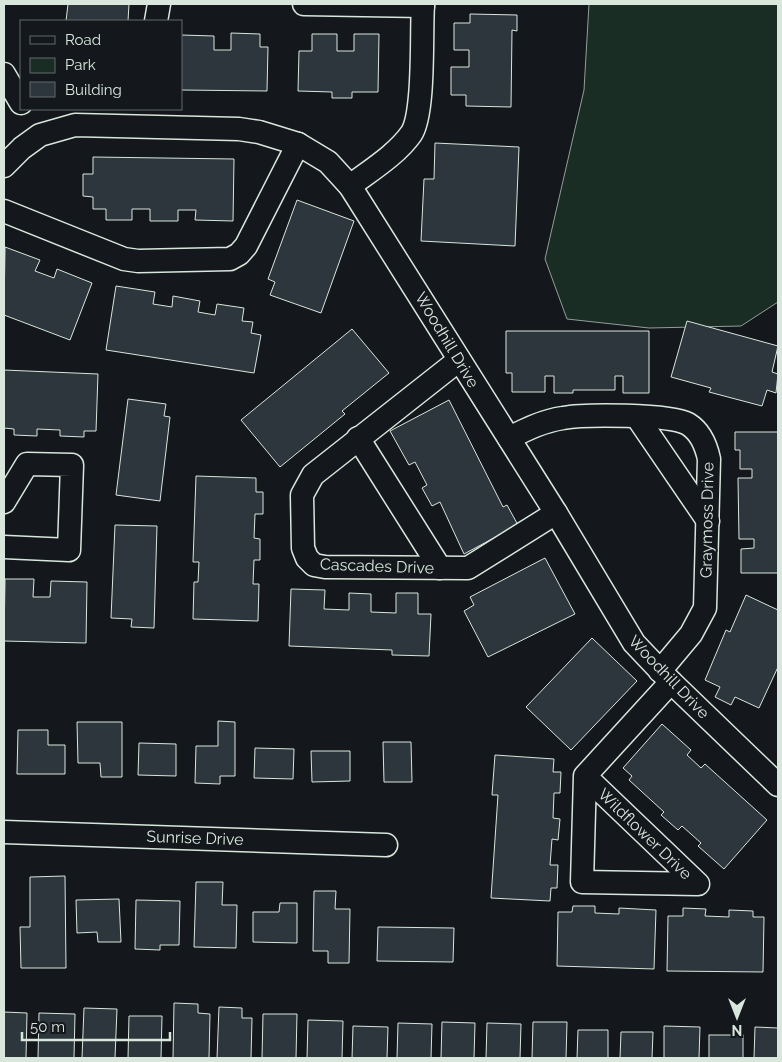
<svg xmlns="http://www.w3.org/2000/svg" width="782" height="1062" font-family="Raleway,sans-serif">
	<style>
		.green { fill: #1a2d24; stroke: #939e99 }
		.building { fill: #2c363c; stroke: #d8e6dc }
		.lines { fill: none; stroke-linecap: round; stroke-linejoin: round }
		.minor-casing { stroke: #d8e6dc; stroke-width: 25 }
		.minor { stroke: #14181c; stroke-width: 22 }
		.labels { text-anchor: middle; dominant-baseline: central; stroke-width: 4; stroke-linejoin: round; paint-order: stroke }
		.street-label { font-size: 16px; fill: #d8e6dc; stroke: #14181c }
	</style>
	<rect width="100%" height="100%" fill="#14181c"/>
	<!-- green -->
	<path class="green" d="M589,4H778V302L741,326L649,328L567,319L545,259L584,90Z"/>
	<!-- building -->
	<g class="building">
		<path d="M68,4H129L128,21H66Z"/>
		<path d="M470,14L517,15V31L512,30L511,107L466,106V95H451V67H469V50H454V23H470Z"/>
		<path d="M231,33L260,34V47H268L267,91L181,90V35L214,36V50H231Z"/>
		<path d="M312,34H337V51H354V34H379L378,92H352V98H332V92L298,91L299,51H312Z"/>
		<path d="M435,143L519,147L515,246L421,241L424,179H434Z"/>
		<path d="M93,157L234,159L233,221L195,220L196,210H178V221H150V209H132V220H106V209H93V197L83,196V174H93Z"/>
		<path d="M297,200L354,221L321,313L270,295L275,282L268,279Z"/>
		<path d="M5,247L40,260L35,271L54,278L57,269L92,283L70,340L4,315Z"/>
		<path d="M116,286L155,292L153,304L172,307L173,296L200,301L198,312L215,315L217,304L244,308L242,321L253,322L251,333L261,335L254,373L106,350Z"/>
		<path d="M687,321L778,346L772,372L778,374L776,393L767,390L762,406L709,392L711,388L671,377Z"/>
		<path d="M352,329L389,373L342,411L345,414L280,467L241,420Z"/>
		<path d="M506,331H649V393H623V376H615V390H573V393H554V376H545V392H512V373H506Z"/>
		<path d="M4,370L98,374L96,431H84V437L60,436V430L37,429V436L14,435V429L4,428Z"/>
		<path d="M128,399L166,404L164,416L170,417L160,501L116,495Z"/>
		<path d="M449,400L503,507L507,505L518,525L464,554L440,502L432,506L422,488L427,485L415,462L409,465L390,431Z"/>
		<path d="M735,432H778V573H741V549L754,548V539H739L738,478H752V469H740V450H735Z"/>
		<path d="M196,476L256,478V492H263V514H255L254,538L260,539V560H254L253,584H259L258,621L193,619L194,582H198L199,562H193Z"/>
		<path d="M115,525L157,526L154,628L131,627L132,619L111,618Z"/>
		<path d="M545,558L575,614L488,657L464,611L474,605L470,597Z"/>
		<path d="M5,579H34L33,597H50L51,581L87,582L86,643L4,641Z"/>
		<path d="M291,589L325,590L324,609L349,610V593L371,594V612L396,613V593H418V614H431L429,656L392,655V650L289,646Z"/>
		<path d="M746,595L778,610V667L759,708L735,697L731,705L715,697L720,687L705,680L726,630L730,632Z"/>
		<path d="M592,638L637,681L571,750L526,707Z"/>
		<path d="M218,721L235,722V776H220V784L195,783L196,746H218Z"/>
		<path d="M77,722H122V777H101L100,763H78Z"/>
		<path d="M662,724L691,750L687,755L701,768L705,764L767,820L724,869L698,846L701,843L682,826L678,830L661,815L664,812L629,780L632,776L623,768Z"/>
		<path d="M18,730H48V745H65V774H17Z"/>
		<path d="M383,742H411L412,782H384Z"/>
		<path d="M139,743L176,744V776L138,775Z"/>
		<path d="M255,748L294,749L293,779L254,778Z"/>
		<path d="M311,751H350V781L312,782Z"/>
		<path d="M495,755L554,759L553,772H561L560,793H554L553,818L560,819L558,840L552,839L550,865H558L557,888H551L550,901L491,898L498,795H492Z"/>
		<path d="M65,876L66,968H21L20,927H30V877Z"/>
		<path d="M196,882H223L222,905H237L236,948L194,947Z"/>
		<path d="M314,891H336L335,909H350L349,963H328V951H313Z"/>
		<path d="M119,899L121,942H98L97,932L77,933L76,900Z"/>
		<path d="M136,900L180,901L179,945H160V950L135,949Z"/>
		<path d="M280,903H297V943L253,942V912H279Z"/>
		<path d="M573,906H595V913L619,914V908L656,910L654,969L557,966L558,912H572Z"/>
		<path d="M683,908L706,909L705,916L729,917V910L753,911V917H764L763,972L667,971L668,916H683Z"/>
		<path d="M378,927L454,928L453,962L377,961Z"/>
		<path d="M174,1003L198,1004V1013L210,1014L209,1058H173Z"/>
		<path d="M219,1007L242,1008V1018H252L251,1058H217Z"/>
		<path d="M84,1008L117,1009L115,1058H82Z"/>
		<path d="M4,1012L27,1013L26,1058H4Z"/>
		<path d="M39,1013L75,1014L74,1058H38Z"/>
		<path d="M263,1014H297L296,1058H262Z"/>
		<path d="M129,1016H162L161,1058H128Z"/>
		<path d="M308,1020L343,1021L342,1058H307Z"/>
		<path d="M442,1022L475,1023L474,1058H441Z"/>
		<path d="M533,1022H567L566,1058H532Z"/>
		<path d="M398,1023L432,1024L431,1058H397Z"/>
		<path d="M487,1023L521,1024L520,1058H486Z"/>
		<path d="M353,1026L388,1027L387,1058H352Z"/>
		<path d="M664,1026L700,1027L699,1058H664Z"/>
		<path d="M755,1027L778,1028V1058H754Z"/>
		<path d="M578,1030H608V1058H577Z"/>
		<path d="M621,1032H653L652,1058H620Z"/>
		<rect x="709" y="1035" width="34" height="23"/>
	</g>
	<g class="lines">
		<defs>
			<g id="minor">
				<path d="M304,4L423,6"/>
				<path d="M156,21L159,4"/>
				<path d="M4,74L21,103"/>
				<path d="M4,166L22,148L40,135L75,125L239,129L259,132L298,144L328,162L350,186L556,513L634,643L671,682L778,785"/>
				<path d="M350,186C371,170 396,155 411,134C425,114 421,31 423,4"/>
				<path d="M4,211L124,259L138,261L230,259L239,254L246,246L298,144"/>
				<path d="M459,360L313,475L302,495L303,548L307,558L314,565L325,567L468,568L556,513"/>
				<path d="M637,417L708,521"/>
				<path d="M358,438L440,568"/>
				<path d="M509,438C527,429 543,421 563,418C584,414 670,414 688,424C701,432 706,445 709,459L705,608L691,634L660,671"/>
				<path d="M4,502L27,464L72,465L69,550L4,547"/>
				<path d="M585,776L582,882L698,884L585,776L671,682"/>
				<path d="M4,832L386,845"/>
			</g>
		</defs>
		<!-- minor casing -->
		<use href="#minor" class="minor-casing"/>
		<!-- minor -->
		<use href="#minor" class="minor"/>
	</g>
	<g class="labels">
		<!-- street labels -->
		<g class="street-label">
			<text transform="translate(447 340) rotate(59)">Woodhill Drive</text>
			<text transform="translate(707 520) rotate(-89)">Graymoss Drive</text>
			<text transform="translate(377 566) rotate(2)">Cascades Drive</text>
			<text transform="translate(669 677) rotate(46)">Woodhill Drive</text>
			<text transform="translate(645 834) rotate(44)">Wildflower Drive</text>
			<text transform="translate(195 838) rotate(2)">Sunrise Drive</text>
		</g>
	</g>
	<!-- border -->
	<rect width="782" height="1062" fill="none" stroke="#d8e6dc" stroke-width="10"/>
	<!-- legend -->
	<rect x="20" y="20" width="162" height="90" fill="#14181c" stroke="#626a69"/>
	<rect x="30" y="36" width="25" height="8" fill="#14181c" stroke="#626a69"/>
	<text x="65" y="45" font-size="15" fill="#d8e6dc">Road</text>
	<rect x="30" y="58" width="25" height="15" fill="#1a2d24" stroke="#626a69"/>
	<text x="65" y="70" font-size="15" fill="#d8e6dc">Park</text>
	<rect x="30" y="82" width="25" height="15" fill="#2c363c" stroke="#626a69"/>
	<text x="65" y="95" font-size="15" fill="#d8e6dc">Building</text>
	<!-- north arrow -->
	<g transform="translate(737 1017) rotate(180)" stroke="#14181c" stroke-width="4" paint-order="stroke">
	<path d="M0-4L9 19L0 12L-9 19Z" fill="#d8e6dc"/>
	<text y="-8" font-size="14" font-weight="bold" text-anchor="middle" fill="#d8e6dc">N</text>
	</g>
	<!-- scale -->
	<path d="M22 1032v8h148v-8" fill="none" stroke="#d8e6dc" stroke-width="2.5"/>
	<text x="30" y="1032" font-size="15" fill="#d8e6dc" stroke="#14181c" stroke-width="4" paint-order="stroke">50 m</text>
</svg>
